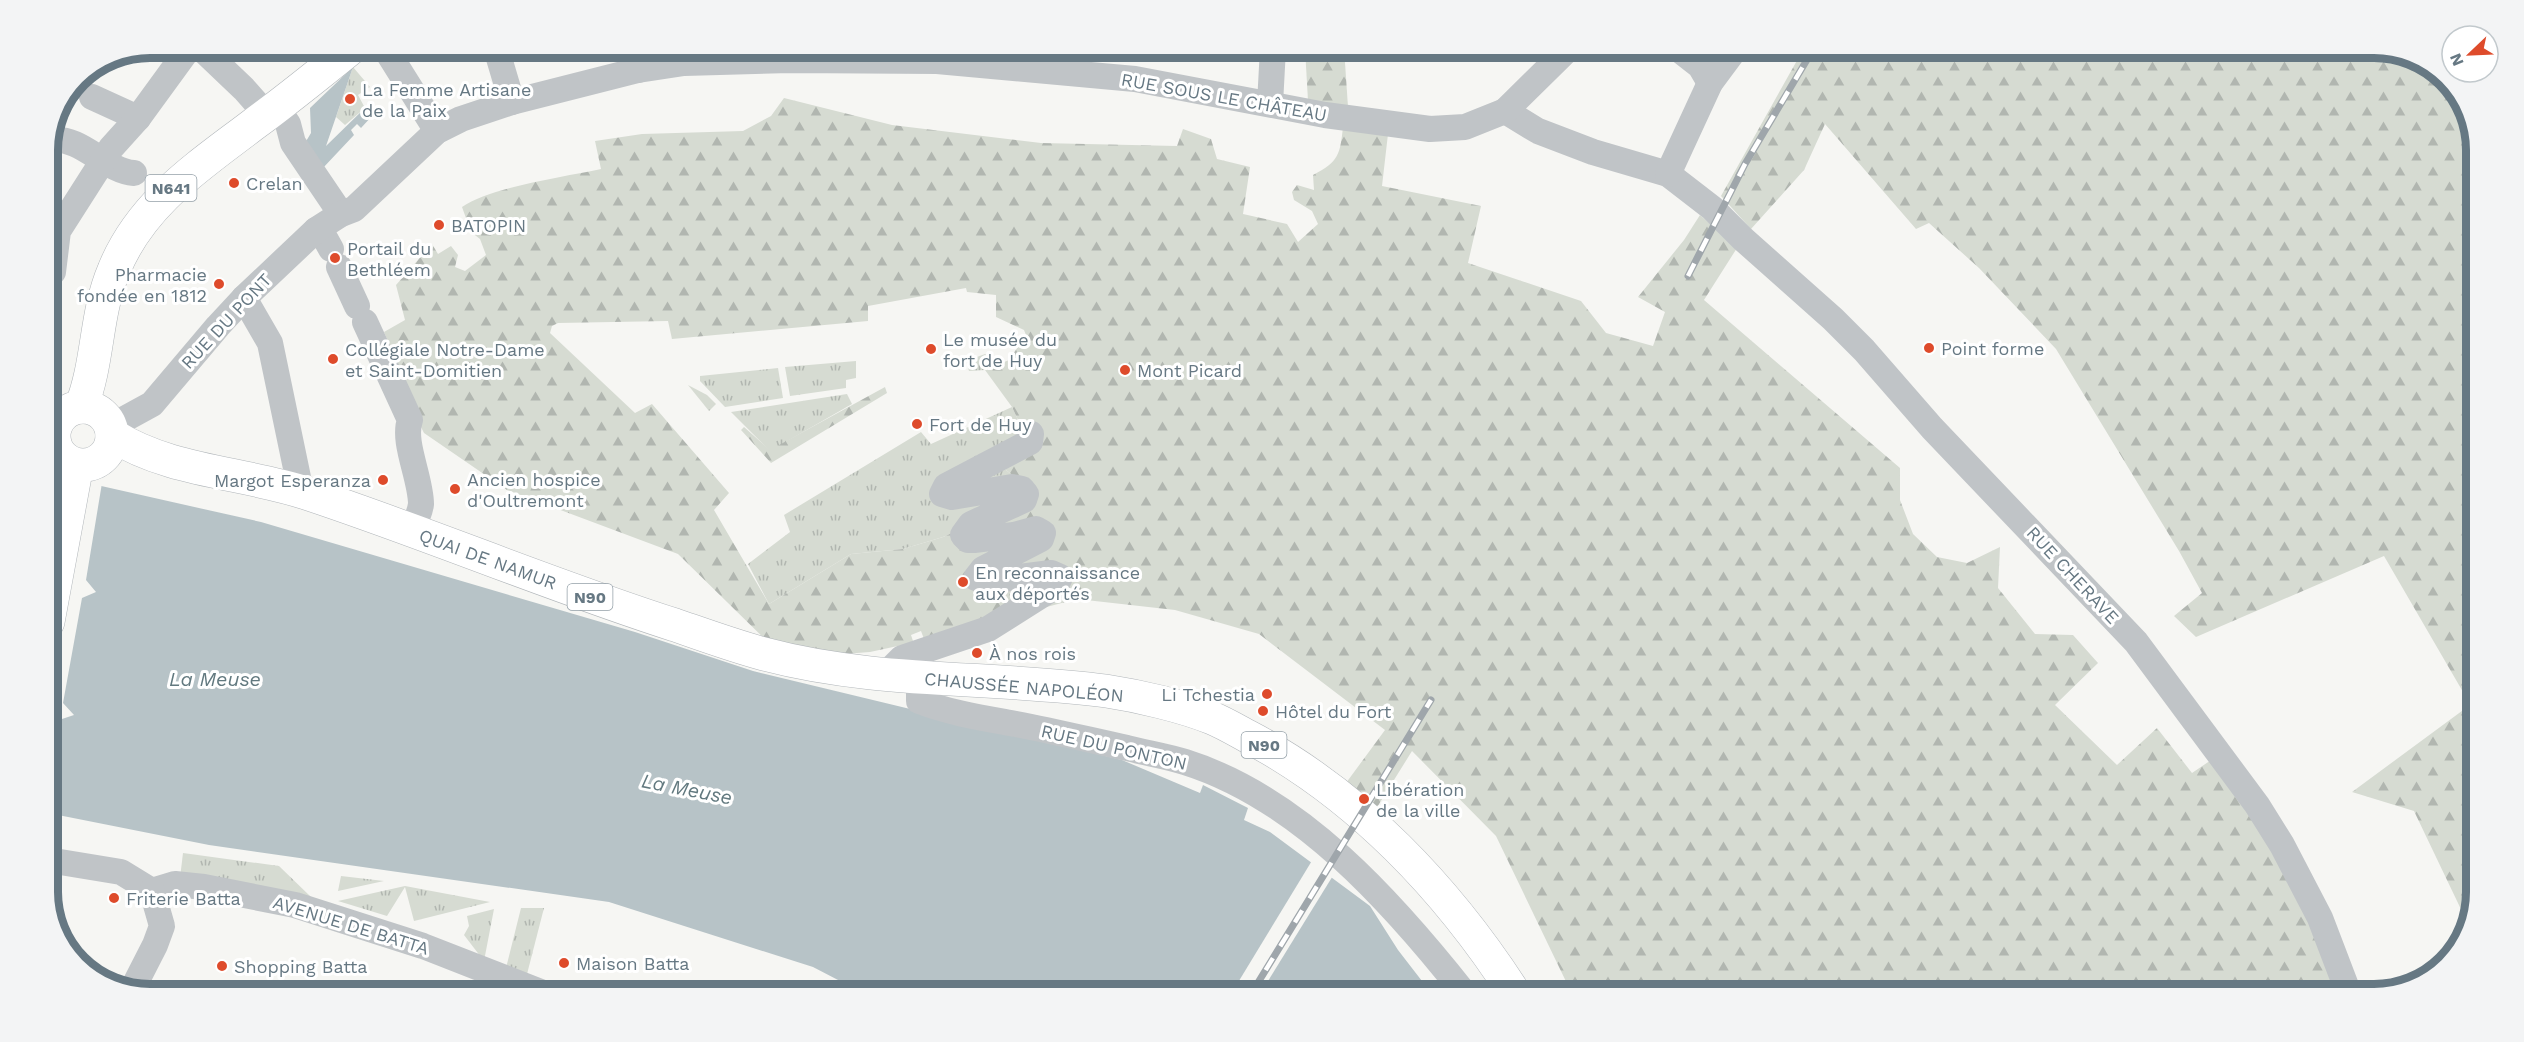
<svg xmlns="http://www.w3.org/2000/svg" width="2524" height="1042" font-family="'Work Sans',sans-serif">
	<style>
		.grass { fill: url(#grass-tufts) }
		.forest { fill: url(#forest-firs); fill-rule: evenodd }
		.water { fill: #b7c3c7 }
		.pier { fill: #f6f6f3 }
		.lines { fill: none; stroke-linecap: round; stroke-linejoin: round }
		.major-casing { stroke: #b1b6ba; stroke-width: 34 }
		.minor { stroke: #c0c4c7; stroke-width: 26 }
		.major { stroke: #fff; stroke-width: 33 }
		.rail-casing { stroke: #9fa6ab; stroke-width: 7 }
		.rail { stroke: #fff; stroke-width: 4.5; stroke-dasharray: 14; stroke-linecap: butt }
		.poi-dot { fill: #de4b2b; stroke: #fff; stroke-width: 2 }
		.labels { text-anchor: middle; dominant-baseline: central; stroke-width: 6; stroke-linejoin: round; paint-order: stroke }
		.shield { fill: #fff; stroke: #94a0a8; stroke-width: 1.5 }
		.shield-label { font-size: 16px; font-weight: bold; fill: #667883 }
		.poi-label { font-size: 18px; fill: #667883; stroke: #fff; text-anchor: start }
		.street-label { font-size: 18px; fill: #667883; stroke: #fff }
		.water-label { font-size: 20px; font-style: italic; fill: #62797f; stroke: #fff }
		.rim { fill: none; stroke: #667883; stroke-width: 8 }
	</style>
	<defs>
		<pattern id="grass-tufts" width="24" height="20" patternUnits="userSpaceOnUse" patternTransform="scale(1.5)"><rect width="24" height="20" fill="#d6dbd2"/><path d="M3 7l-1-3M5 7V3M7 7l1-3M15 17l-1-3M17 17v-4M19 17l1-3" fill="none" stroke="#b1b6b0"/></pattern>
		<pattern id="forest-firs" width="22" height="20" patternUnits="userSpaceOnUse" patternTransform="scale(1.5)"><rect width="22" height="20" fill="#d6dbd2"/><path d="M5 1l3.5 6h-7zM16 11l3.5 6h-7z" fill="#b1b6b0"/></pattern>
	</defs>
	<rect width="100%" height="100%" fill="#f6f6f3"/>
	<!-- grass -->
	<g class="grass">
		<path d="M353,67L370,87L358,95L365,108L345,125L336,117Z"/>
		<path d="M985,354L1000,364L985,370L969,371L966,361Z"/>
		<path d="M856,361V378L846,380V388L790,396L785,367Z"/>
		<path d="M778,368L783,398L725,407L700,381V376Z"/>
		<path d="M688,385L707,395L716,404L709,411Z"/>
		<path d="M847,394L852,404L770,451L731,412Z"/>
		<path d="M1012,407L1027,439L1002,467L1023,483L1031,498L943,537L903,549L851,554L769,604L748,564L790,532L784,515L921,432L931,444Z"/>
		<path d="M183,853L279,866L312,898L180,878Z"/>
		<path d="M341,876L384,881L338,891Z"/>
		<path d="M405,886L490,902L414,921L405,887L387,916L338,901Z"/>
		<path d="M521,908H544L526,978L505,972Z"/>
		<path d="M494,909L484,961L464,935L469,926L467,916Z"/>
	</g>
	<!-- forest -->
	<g class="forest">
		<path d="M1305,48H1344L1348,107L1308,101Z"/>
		<path d="M1804,48H2373L2412,56L2458,93L2476,145L2470,704L2384,556L2196,637L2174,616L2202,593L2179,551L2056,349L1979,268L1929,223L1916,229L1825,124L1804,170L1751,229L1721,196Z"/>
		<path d="M784,98L892,125L1041,143L1177,146L1183,129L1211,139L1217,159L1250,167L1243,214L1287,224L1298,242L1318,224L1312,211L1294,200L1292,192L1297,185L1314,190L1313,175C1339,162 1340,154 1343,127L1388,134L1382,186L1481,206L1468,263L1581,301L1606,333L1653,346L1665,312L1638,297L1684,240L1700,215L1737,248L1704,300L1900,468V500L1913,534L1937,557L1967,563L2000,547L1998,588L2035,634L2073,635L2098,663L2055,705L2117,765L2157,728L2192,773L2220,754L2349,994H1572L1496,836L1412,751L1371,817L1346,783L1385,730L1259,634L1175,610L1077,599L924,639L921,631L911,635L913,641L907,644L870,652L831,655L771,645L678,554L507,490L424,433L418,421L419,414L384,332L405,320L396,285L432,244L438,254L451,246L458,255L455,267L465,271L486,255L480,239L471,232L462,207C491,187 564,177 601,169L595,141L642,134L743,131L771,116ZM966,288L967,292L996,295V317L1024,330L1026,335L1009,360L985,370L1012,407L1027,439L1002,467L1023,483L1031,498L943,537L903,549L851,554L769,604L714,510L729,493L652,404L635,413L550,333L552,326L558,323L668,321L672,339L868,321V306Z"/>
		<path d="M885,387L887,393L771,463L741,430L744,427L770,450Z"/>
		<path d="M2470,705L2468,924L2414,811L2352,792Z"/>
	</g>
	<!-- water -->
	<g class="water">
		<path d="M353,67L326,146L366,107L372,116L361,128L357,124L351,130L354,135L322,169L305,143L311,133L310,108Z"/>
		<path d="M48,474L261,522L635,632L753,671L1122,760L1200,793L1203,785L1248,808L1244,820L1270,832L1370,906L1398,950L1432,994H865L813,967L609,902L209,845L48,813Z"/>
	</g>
	<!-- pier -->
	<g class="pier">
		<path d="M50,474L102,483L86,580L96,592L82,598L63,703L74,715L59,720L48,774V484Z"/>
		<path d="M1313,859L1334,874L1260,994H1231Z"/>
	</g>
	<g class="lines">
		<defs>
			<g id="major">
				<path d="M81,407C99,362 95,314 114,270C141,203 199,166 254,124C287,100 319,74 351,48"/>
				<circle cx="83" cy="436" r="29"/>
				<path d="M112,435C170,472 242,472 306,493C430,534 550,585 675,625C704,635 734,646 764,654C876,684 992,676 1106,691C1139,696 1182,706 1212,718C1224,723 1236,730 1247,736C1358,794 1448,890 1515,994"/>
				<path d="M48,622L77,465"/>
			</g>
		</defs>
		<!-- major casing -->
		<use href="#major" class="major-casing"/>
		<!-- minor -->
		<g class="minor">
			<path d="M201,48L244,89L267,115"/>
			<path d="M385,48L437,131"/>
			<path d="M496,48L512,102"/>
			<path d="M633,48L638,70"/>
			<path d="M1677,48L1700,66L1710,83"/>
			<path d="M92,97L138,118"/>
			<path d="M1270,104L1273,48"/>
			<path d="M277,108L288,124L293,143L341,214"/>
			<path d="M1505,111L1538,131L1593,152L1668,174L1712,208L1743,239L1833,319L1864,350L1932,428L2136,642L2257,805L2282,845L2320,918L2349,994"/>
			<path d="M51,140C82,136 105,171 134,173"/>
			<path d="M1668,174L1710,83L1736,48"/>
			<path d="M316,230L326,240L331,249"/>
			<path d="M339,267L357,306"/>
			<path d="M48,270L53,272L58,231L111,148L138,118L189,48"/>
			<path d="M244,298L270,343L301,492"/>
			<path d="M365,322L410,420C402,442 421,478 421,504C420,513 415,523 411,531"/>
			<path d="M110,427L152,404L218,326L244,298L316,230L341,214L354,209L437,131L461,119L512,102L638,70L684,63L790,60L937,61L1135,79L1325,115L1430,129L1465,127L1505,111L1569,48"/>
			<path d="M885,675L902,658L988,629L1056,586L1060,577L1051,573L986,581L976,578L983,569L1041,539L1043,533L1036,529L1014,535L974,540H968L963,535L971,524L1024,500L1026,494L1022,489L1012,487L952,497L942,494L946,486L1030,442L1031,434"/>
			<path d="M919,677V701C950,713 983,718 1016,724C1053,731 1090,740 1127,748C1146,753 1166,756 1185,762C1300,798 1393,903 1465,994"/>
			<path d="M48,860L121,872L152,891L175,884L204,887L295,905L423,946L546,994"/>
			<path d="M132,990L155,945L162,926L152,891"/>
		</g>
		<!-- major -->
		<use href="#major" class="major"/>
		<defs>
			<g id="rail">
				<path d="M1688,276L1745,164L1814,48"/>
				<path d="M1251,994L1431,700"/>
			</g>
		</defs>
		<!-- rail casing -->
		<use href="#rail" class="rail-casing"/>
		<!-- rail -->
		<use href="#rail" class="rail"/>
	</g>
	<!-- markers -->
	<g class="poi-dot">
		<circle cx="350" cy="99" r="6"/>
		<circle cx="234" cy="183" r="6"/>
		<circle cx="439" cy="225" r="6"/>
		<circle cx="335" cy="258" r="6"/>
		<circle cx="219" cy="284" r="6"/>
		<circle cx="1929" cy="348" r="6"/>
		<circle cx="931" cy="349" r="6"/>
		<circle cx="333" cy="359" r="6"/>
		<circle cx="1125" cy="370" r="6"/>
		<circle cx="917" cy="424" r="6"/>
		<circle cx="383" cy="480" r="6"/>
		<circle cx="455" cy="489" r="6"/>
		<circle cx="963" cy="582" r="6"/>
		<circle cx="977" cy="653" r="6"/>
		<circle cx="1267" cy="694" r="6"/>
		<circle cx="1263" cy="711" r="6"/>
		<circle cx="1364" cy="799" r="6"/>
		<circle cx="114" cy="898" r="6"/>
		<circle cx="564" cy="963" r="6"/>
		<circle cx="222" cy="966" r="6"/>
	</g>
	<g class="labels">
		<!-- shield labels -->
		<g class="shield">
			<rect x="145.5" y="175" width="51" height="26" rx="4.5"/>
			<rect x="567.5" y="584" width="45" height="26" rx="4.5"/>
			<rect x="1241.5" y="732" width="45" height="26" rx="4.5"/>
		</g>
		<g class="shield-label">
			<text x="171" y="188">N641</text>
			<text x="590" y="597">N90</text>
			<text x="1264" y="745">N90</text>
		</g>
		<!-- poi labels -->
		<g class="poi-label">
			<text x="362" y="89">La Femme Artisane<tspan x="362" dy="21">de la Paix</tspan></text>
			<text x="246" y="183">Crelan</text>
			<text x="451" y="225">BATOPIN</text>
			<text x="347" y="248">Portail du<tspan x="347" dy="21">Bethléem</tspan></text>
			<text x="207" y="274" text-anchor="end">Pharmacie<tspan x="207" dy="21">fondée en 1812</tspan></text>
			<text x="943" y="339">Le musée du<tspan x="943" dy="21">fort de Huy</tspan></text>
			<text x="1941" y="348">Point forme</text>
			<text x="345" y="349">Collégiale Notre-Dame<tspan x="345" dy="21">et Saint-Domitien</tspan></text>
			<text x="1137" y="370">Mont Picard</text>
			<text x="929" y="424">Fort de Huy</text>
			<text x="467" y="479">Ancien hospice<tspan x="467" dy="21">d'Oultremont</tspan></text>
			<text x="371" y="480" text-anchor="end">Margot Esperanza</text>
			<text x="975" y="572">En reconnaissance<tspan x="975" dy="21">aux déportés</tspan></text>
			<text x="989" y="653">À nos rois</text>
			<text x="1255" y="694" text-anchor="end">Li Tchestia</text>
			<text x="1275" y="711">Hôtel du Fort</text>
			<text x="1376" y="789">Libération<tspan x="1376" dy="21">de la ville</tspan></text>
			<text x="126" y="898">Friterie Batta</text>
			<text x="576" y="963">Maison Batta</text>
			<text x="234" y="966">Shopping Batta</text>
		</g>
		<!-- street labels -->
		<g class="street-label">
			<text transform="translate(1224 97) rotate(10)">RUE SOUS LE CHÂTEAU</text>
			<text transform="translate(226 321) rotate(-47)">RUE DU PONT</text>
			<text transform="translate(488 559) rotate(20)">QUAI DE NAMUR</text>
			<text transform="translate(2073 575) rotate(47)">RUE CHERAVE</text>
			<text transform="translate(1024 687) rotate(5)">CHAUSSÉE NAPOLÉON</text>
			<text transform="translate(1114 747) rotate(13)">RUE DU PONTON</text>
			<text transform="translate(351 925) rotate(17)">AVENUE DE BATTA</text>
		</g>
		<!-- water labels -->
		<g class="water-label">
			<text x="215" y="679">La Meuse</text>
			<text transform="translate(687 789) rotate(11)">La Meuse</text>
		</g>
	</g>
	<!-- crop -->
	<path d="M0 0H2524V1042H0ZM150 58H2374A92 92 0 0 1 2466 150V892A92 92 0 0 1 2374 984H150A92 92 0 0 1 58 892V150A92 92 0 0 1 150 58Z" fill="#f3f4f5" fill-rule="evenodd"/>
	<path class="rim" d="M150 58H2374A92 92 0 0 1 2466 150V892A92 92 0 0 1 2374 984H150A92 92 0 0 1 58 892V150A92 92 0 0 1 150 58Z"/>
	<!-- north arrow -->
	<g transform="translate(2470 54) rotate(247)"><circle r="28" fill="#ffffff" stroke="#c2c9cd" stroke-width="1.5"/>
	<path d="M0-4.5L10 22L0 15L-10 22Z" fill="#de4b2b"/>
	<text y="-9" font-size="16" font-weight="bold" text-anchor="middle" fill="#667883">N</text>
	</g>
</svg>
